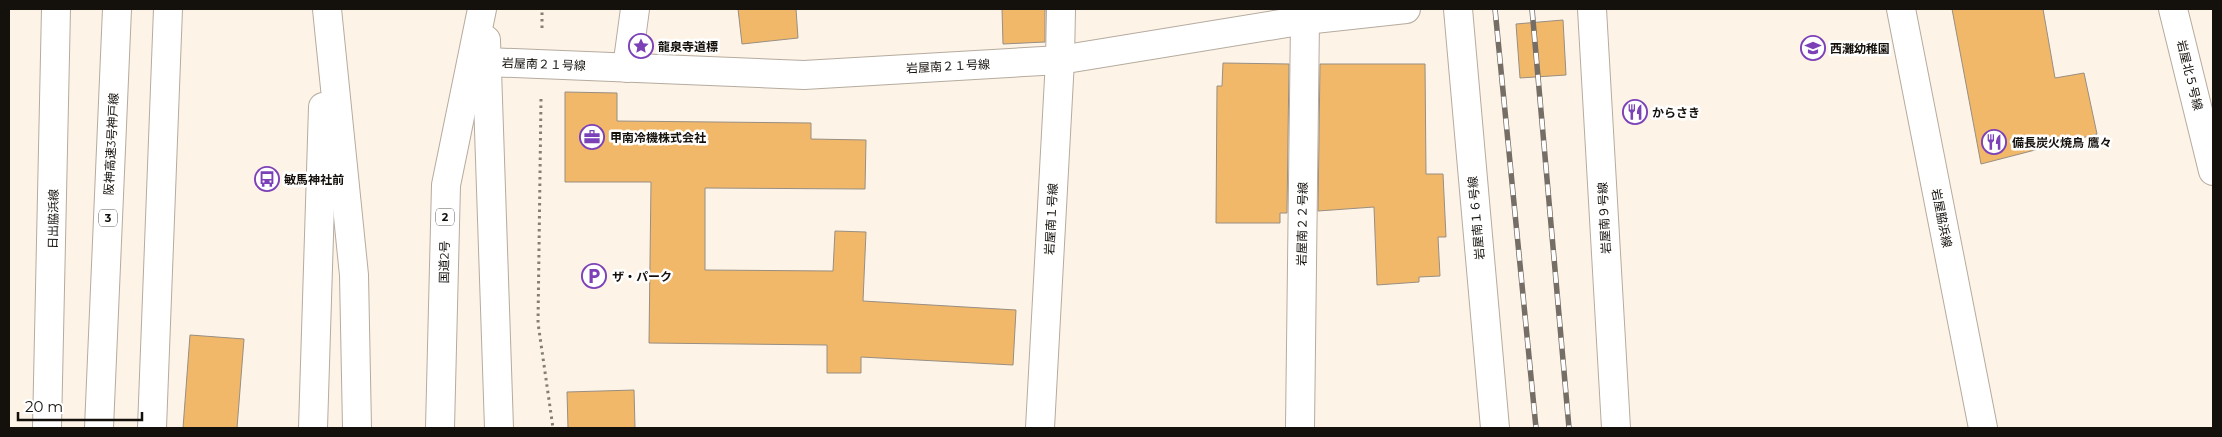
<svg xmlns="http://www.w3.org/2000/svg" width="2222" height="437" font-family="Montserrat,'Noto Sans JP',sans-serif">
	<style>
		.building { fill: #f2b86a; stroke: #988e82 }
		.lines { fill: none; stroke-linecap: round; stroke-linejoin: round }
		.street-casing { stroke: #b5ab9f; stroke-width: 30 }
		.secondary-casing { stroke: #b5ab9f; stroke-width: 30 }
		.highway-casing { stroke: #b5ab9f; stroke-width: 30 }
		.path { stroke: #857e75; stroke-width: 3; stroke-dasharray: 2.5 4; stroke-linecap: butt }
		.street { stroke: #fff; stroke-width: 28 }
		.secondary { stroke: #fff; stroke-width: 28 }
		.highway { stroke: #fff; stroke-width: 28 }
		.rail-casing { stroke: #756e67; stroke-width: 5.5 }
		.rail { stroke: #fff; stroke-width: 4; stroke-dasharray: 11; stroke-linecap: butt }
		.labels { text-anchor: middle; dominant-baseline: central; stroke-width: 5; stroke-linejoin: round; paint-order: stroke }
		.shield { fill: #fff; stroke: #5a5855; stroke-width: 1 }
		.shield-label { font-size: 11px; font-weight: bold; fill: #14100c }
		.poi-label { font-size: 12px; font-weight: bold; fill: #14100c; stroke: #fff; text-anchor: start }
		.street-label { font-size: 12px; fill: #14100c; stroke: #fff }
	</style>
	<rect width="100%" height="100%" fill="#fdf3e6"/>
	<!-- building -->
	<g class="building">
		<path d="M738,9H796L798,38L742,44Z"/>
		<path d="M1002,9H1045V42L1003,44Z"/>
		<path d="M1952,9H2043L2055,78L2084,73L2097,134L1981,164Z"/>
		<path d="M1563,20L1566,75L1520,78L1516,24Z"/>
		<path d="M1223,63L1289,64L1287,213H1280V223H1216L1217,86H1222Z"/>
		<path d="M1320,64H1425L1426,174H1443L1446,237H1438L1440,276L1419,277V282L1377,285L1374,207L1318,211Z"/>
		<path d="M565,92L617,93V121L811,123V139L866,140L865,189L705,188V270L833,271L835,231L866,232L863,301L1016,310L1013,365L861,357V373H827V345L649,343L651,182H565Z"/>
		<path d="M190,335L244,339L237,428H183Z"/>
		<path d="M634,390L635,428H568L567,392Z"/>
	</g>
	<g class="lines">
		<defs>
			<g id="street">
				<path d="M1458,9L1495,428"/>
				<path d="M1592,9L1616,428"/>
				<path d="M2173,9L2213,171"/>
				<path d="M487,62L804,75L1060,60L1305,20L1406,9"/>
				<path d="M627,68L635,9"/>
				<path d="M1040,428L1060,60L1061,9"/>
				<path d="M1300,428L1305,20"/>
			</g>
			<g id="secondary">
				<path d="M1901,9L1983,428"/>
				<path d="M47,428L56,9"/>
			</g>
			<g id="highway">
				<path d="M327,9L354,275L357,428"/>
				<path d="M486,40L499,428"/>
				<path d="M99,428L117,9"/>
				<path d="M152,428L168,9"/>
				<path d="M313,428L323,107"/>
				<path d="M440,428L446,185L482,9"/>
			</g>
		</defs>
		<!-- street casing -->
		<use href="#street" class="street-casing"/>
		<!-- secondary casing -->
		<use href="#secondary" class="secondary-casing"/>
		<!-- highway casing -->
		<use href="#highway" class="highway-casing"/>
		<!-- path -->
		<g class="path">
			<path d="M542,28V9"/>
			<path d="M9,58H10"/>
			<path d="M541,99L538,323L553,428"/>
		</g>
		<!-- street -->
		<use href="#street" class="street"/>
		<!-- secondary -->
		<use href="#secondary" class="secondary"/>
		<!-- highway -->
		<use href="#highway" class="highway"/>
		<defs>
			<g id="rail">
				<path d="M1495,9L1536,428"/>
				<path d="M1532,9L1569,428"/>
			</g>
		</defs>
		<!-- rail casing -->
		<use href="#rail" class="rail-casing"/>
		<!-- rail -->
		<use href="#rail" class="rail"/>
	</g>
	<!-- icons -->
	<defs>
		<symbol id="sight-ring" viewBox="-11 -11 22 22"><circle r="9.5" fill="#fff" stroke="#7c41b7" stroke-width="1.5"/><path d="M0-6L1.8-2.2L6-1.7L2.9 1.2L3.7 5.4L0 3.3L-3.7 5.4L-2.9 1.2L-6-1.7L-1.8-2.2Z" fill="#7c41b7"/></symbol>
		<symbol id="school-ring" viewBox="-11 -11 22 22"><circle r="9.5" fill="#fff" stroke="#7c41b7" stroke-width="1.5"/><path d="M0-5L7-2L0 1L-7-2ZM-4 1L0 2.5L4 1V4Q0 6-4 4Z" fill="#7c41b7"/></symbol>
		<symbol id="restaurant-ring" viewBox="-11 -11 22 22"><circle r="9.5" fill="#fff" stroke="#7c41b7" stroke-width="1.5"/><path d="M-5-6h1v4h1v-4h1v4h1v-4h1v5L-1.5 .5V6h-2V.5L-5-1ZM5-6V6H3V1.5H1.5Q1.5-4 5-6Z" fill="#7c41b7"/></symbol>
		<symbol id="office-ring" viewBox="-11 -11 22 22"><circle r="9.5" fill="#fff" stroke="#7c41b7" stroke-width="1.5"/><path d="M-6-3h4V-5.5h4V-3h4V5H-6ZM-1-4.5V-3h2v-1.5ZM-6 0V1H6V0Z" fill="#7c41b7"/></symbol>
		<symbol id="bus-ring" viewBox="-11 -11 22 22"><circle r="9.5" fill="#fff" stroke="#7c41b7" stroke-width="1.5"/><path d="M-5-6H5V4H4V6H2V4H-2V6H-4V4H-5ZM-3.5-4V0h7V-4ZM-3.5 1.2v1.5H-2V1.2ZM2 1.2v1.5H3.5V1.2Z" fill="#7c41b7"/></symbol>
		<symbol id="parking-ring" viewBox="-11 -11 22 22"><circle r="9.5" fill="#fff" stroke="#7c41b7" stroke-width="1.5"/><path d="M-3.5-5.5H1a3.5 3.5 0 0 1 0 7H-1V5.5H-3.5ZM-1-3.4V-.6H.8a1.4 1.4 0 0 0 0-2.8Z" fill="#7c41b7"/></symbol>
	</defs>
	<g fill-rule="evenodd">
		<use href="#sight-ring" x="627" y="32" width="28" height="28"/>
		<use href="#school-ring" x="1799" y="34" width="28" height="28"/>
		<use href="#restaurant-ring" x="1621" y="98" width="28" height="28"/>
		<use href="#office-ring" x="578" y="123" width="28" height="28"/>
		<use href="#restaurant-ring" x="1980" y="128" width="28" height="28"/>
		<use href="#bus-ring" x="253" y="165" width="28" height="28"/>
		<use href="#parking-ring" x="580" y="262" width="28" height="28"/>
	</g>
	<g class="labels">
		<!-- shield labels -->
		<g class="shield">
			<rect x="436" y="208.5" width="18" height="17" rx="4"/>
			<rect x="99" y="209.5" width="18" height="17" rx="4"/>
		</g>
		<g class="shield-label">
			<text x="445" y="217">2</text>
			<text x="108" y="218">3</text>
		</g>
		<!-- poi labels -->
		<g class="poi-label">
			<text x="658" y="46">龍泉寺道標</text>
			<text x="1830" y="48">西灘幼稚園</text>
			<text x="1652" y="112">からさき</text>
			<text x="610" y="137">甲南冷機株式会社</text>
			<text x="2012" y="142">備長炭火焼鳥 鷹々</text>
			<text x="284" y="179">敏馬神社前</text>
			<text x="612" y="276">ザ・パーク</text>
		</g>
		<!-- street labels -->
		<g class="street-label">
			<text transform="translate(544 64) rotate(2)">岩屋南２１号線</text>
			<text transform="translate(948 66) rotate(-3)">岩屋南２１号線</text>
			<text transform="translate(2190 75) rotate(76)">岩屋北５号線</text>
			<text transform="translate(111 144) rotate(-87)">阪神高速3号神戸線</text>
			<text transform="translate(1476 218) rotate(-95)">岩屋南１６号線</text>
			<text transform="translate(1604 218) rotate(-93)">岩屋南９号線</text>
			<text transform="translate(1942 218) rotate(79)">岩屋脇浜線</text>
			<text transform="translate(53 219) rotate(-89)">日出脇浜線</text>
			<text transform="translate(1051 219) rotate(-87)">岩屋南１号線</text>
			<text transform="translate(1302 224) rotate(-89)">岩屋南２２号線</text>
			<text transform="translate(444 262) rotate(-89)">国道2号</text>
		</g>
	</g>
	<!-- border -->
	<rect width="2222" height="437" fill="none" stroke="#14100c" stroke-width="20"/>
	<!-- scale -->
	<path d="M18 412v8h124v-8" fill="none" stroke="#14100c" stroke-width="2.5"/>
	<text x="25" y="412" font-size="15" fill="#14100c" stroke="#ffffff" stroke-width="4" paint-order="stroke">20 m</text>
</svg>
